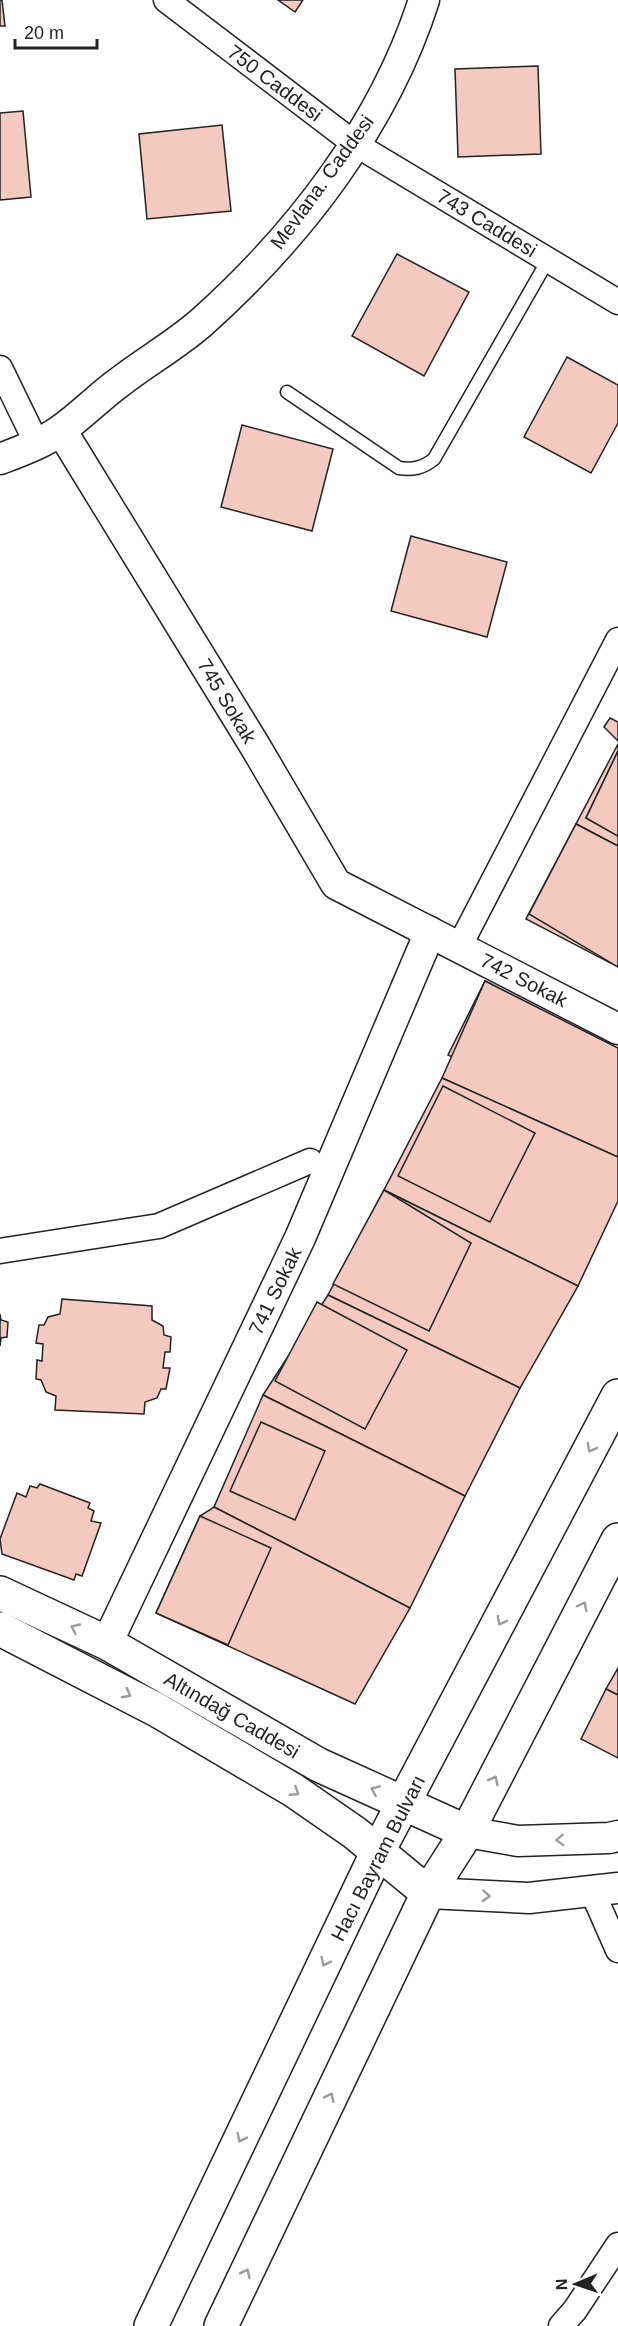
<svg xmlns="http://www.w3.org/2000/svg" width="618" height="2326" font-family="Helvetica,sans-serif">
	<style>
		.building { fill: #f3c9c0; stroke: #222; stroke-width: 1.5 }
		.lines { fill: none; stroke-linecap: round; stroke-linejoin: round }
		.service-casing { stroke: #222; stroke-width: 15 }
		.minor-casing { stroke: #222; stroke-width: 27 }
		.tertiary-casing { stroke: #222; stroke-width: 33 }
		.secondary-casing { stroke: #222; stroke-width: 36 }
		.service { stroke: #fff; stroke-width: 12 }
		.minor { stroke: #fff; stroke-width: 24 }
		.tertiary { stroke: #fff; stroke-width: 30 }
		.secondary { stroke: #fff; stroke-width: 33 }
		.oneway { stroke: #9c9c9c }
		.labels { text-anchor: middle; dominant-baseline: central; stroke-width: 4.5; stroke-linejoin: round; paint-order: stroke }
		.street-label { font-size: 20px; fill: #222; stroke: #fff }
	</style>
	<rect width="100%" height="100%" fill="#fff"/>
	<!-- building -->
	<g class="building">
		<path d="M0,0H2L5,26H0Z"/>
		<path d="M278,0H303L295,12Z"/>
		<path d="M538,66L541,154L458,157L455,69Z"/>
		<path d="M23,111L31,197L0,200V113Z"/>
		<path d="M222,125L231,211L147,219L139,134Z"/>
		<path d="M397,254L469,292L424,376L352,336Z"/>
		<path d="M567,357L618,385V423L591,473L524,437Z"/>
		<path d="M242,425L333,449L312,531L221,507Z"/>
		<path d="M411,536L507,562L487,637L391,611Z"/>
		<path d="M610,718L618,722V741L604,727Z"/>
		<path d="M618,744V751L586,818L618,836V846L576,824Z"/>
		<path d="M618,751V836L586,818Z"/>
		<path d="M576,824L618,846V967L526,919Z"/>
		<path d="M576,824L618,846V967L529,914Z"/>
		<path d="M485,981L577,1028L541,1101L448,1055Z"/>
		<path d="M485,981L618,1048V1157L442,1078Z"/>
		<path d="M442,1078L618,1157V1201L578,1286L384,1190Z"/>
		<path d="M443,1086L535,1133L490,1222L398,1176Z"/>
		<path d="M384,1190L578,1286L520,1388L328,1295Z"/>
		<path d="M384,1190L471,1243L429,1331L333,1284Z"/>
		<path d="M328,1295L520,1388L465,1496L263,1395Z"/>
		<path d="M62,1299L152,1306V1320L163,1326L164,1335L171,1337L170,1352H165L163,1368H170L166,1389H161L157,1398L145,1402L144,1414L55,1410L56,1396L46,1392L41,1380L36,1379L37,1360L42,1361L43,1344L36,1343L39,1325H44L48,1317L60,1314Z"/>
		<path d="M317,1302L407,1350L365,1429L275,1381Z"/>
		<path d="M0,1314L1,1320L8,1322L7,1337L1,1338L0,1346Z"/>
		<path d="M263,1395L465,1496L410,1608L214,1507Z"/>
		<path d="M261,1422L325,1451L295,1520L230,1491Z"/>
		<path d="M40,1484L90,1503L88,1508L94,1511L91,1521L101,1523L82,1576L76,1574L74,1580L2,1554L0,1539L17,1493L26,1497L30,1486L37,1488Z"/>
		<path d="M214,1507L410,1608L355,1704L156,1613L200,1516Z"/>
		<path d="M200,1516L271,1548L228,1645L156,1613Z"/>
		<path d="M618,1668V1695L606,1689Z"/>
		<path d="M606,1689L618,1695V1758L581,1739Z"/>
	</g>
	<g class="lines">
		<defs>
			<path id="service" d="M287,392L399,468C413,470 423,468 434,459L548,260"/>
			<g id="minor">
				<path d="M166,0L355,144L618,302"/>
				<path d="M0,368L37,444"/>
				<path d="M459,947L618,640"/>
				<path d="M0,1251L159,1226L310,1161"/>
				<path d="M592,1891L618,1950"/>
				<path d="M561,2326L575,2310L618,2245"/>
			</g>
			<g id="tertiary">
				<path d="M61,430L255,746L336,884L618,1029"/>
				<path d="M0,459C21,451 43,443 61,430C82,415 100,396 121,381C147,361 177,344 202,322C299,235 384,125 424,0"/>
				<path d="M107,1643L300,1238L430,932"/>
				<path d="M467,1832L518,1841L609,1838L618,1836"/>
				<path d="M428,1893L529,1898L618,1888"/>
			</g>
			<g id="secondary">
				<path d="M0,1593L107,1643L319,1765L467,1832"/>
				<path d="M0,1629L157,1710L293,1790L355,1833L428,1893"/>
				<path d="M151,2326L377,1853L618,1396"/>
				<path d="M221,2326L428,1893L467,1832L618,1540"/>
			</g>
		</defs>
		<!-- service casing -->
		<use href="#service" class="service-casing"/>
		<!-- minor casing -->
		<use href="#minor" class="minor-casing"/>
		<!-- tertiary casing -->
		<use href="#tertiary" class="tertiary-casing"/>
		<!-- secondary casing -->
		<use href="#secondary" class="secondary-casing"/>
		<!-- service -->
		<use href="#service" class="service"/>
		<!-- minor -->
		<use href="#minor" class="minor"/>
		<!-- tertiary -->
		<use href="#tertiary" class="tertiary"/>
		<!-- secondary -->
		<use href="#secondary" class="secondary"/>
	</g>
	<!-- one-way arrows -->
	<defs><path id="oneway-chevron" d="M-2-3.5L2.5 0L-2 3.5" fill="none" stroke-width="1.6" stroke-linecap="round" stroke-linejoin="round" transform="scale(1.5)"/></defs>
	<g class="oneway">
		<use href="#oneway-chevron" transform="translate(591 1448) rotate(118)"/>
		<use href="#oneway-chevron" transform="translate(583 1606) rotate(-63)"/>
		<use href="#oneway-chevron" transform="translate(501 1621) rotate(118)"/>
		<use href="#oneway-chevron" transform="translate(75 1628) rotate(-155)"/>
		<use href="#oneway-chevron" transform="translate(127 1694) rotate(28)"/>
		<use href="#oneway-chevron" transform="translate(494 1780) rotate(-63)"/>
		<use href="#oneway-chevron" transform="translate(375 1790) rotate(-157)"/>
		<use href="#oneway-chevron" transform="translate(295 1792) rotate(33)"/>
		<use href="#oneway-chevron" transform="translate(560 1840) rotate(178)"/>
		<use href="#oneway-chevron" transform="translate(486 1896) rotate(3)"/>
		<use href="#oneway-chevron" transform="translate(325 1962) rotate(116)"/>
		<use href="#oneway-chevron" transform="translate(330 2097) rotate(-64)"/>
		<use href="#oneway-chevron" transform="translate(241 2138) rotate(116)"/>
		<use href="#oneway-chevron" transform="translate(246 2273) rotate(-64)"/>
	</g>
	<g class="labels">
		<!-- street labels -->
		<g class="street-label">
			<text transform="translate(275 83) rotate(37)">750 Caddesi</text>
			<text transform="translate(322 182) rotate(-54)">Mevlana. Caddesi</text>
			<text transform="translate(487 223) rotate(31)">743 Caddesi</text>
			<text transform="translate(227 701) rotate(59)">745 Sokak</text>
			<text transform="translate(524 980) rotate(27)">742 Sokak</text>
			<text transform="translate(275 1291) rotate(-64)">741 Sokak</text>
			<text transform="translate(232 1715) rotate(30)">Altındağ Caddesi</text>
			<text transform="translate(378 1858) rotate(-63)">Hacı Bayram Bulvarı</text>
		</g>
	</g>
	<!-- north arrow -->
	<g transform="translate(576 2284) rotate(268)" stroke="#ffffff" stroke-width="4.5" paint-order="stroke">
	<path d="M0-4.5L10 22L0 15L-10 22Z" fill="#222222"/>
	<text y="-9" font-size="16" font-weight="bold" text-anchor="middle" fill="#222222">N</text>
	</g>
	<!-- scale -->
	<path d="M15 39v9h82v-9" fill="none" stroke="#222222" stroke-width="3"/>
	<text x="24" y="39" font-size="18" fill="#222222" stroke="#ffffff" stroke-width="4.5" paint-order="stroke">20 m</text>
</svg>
